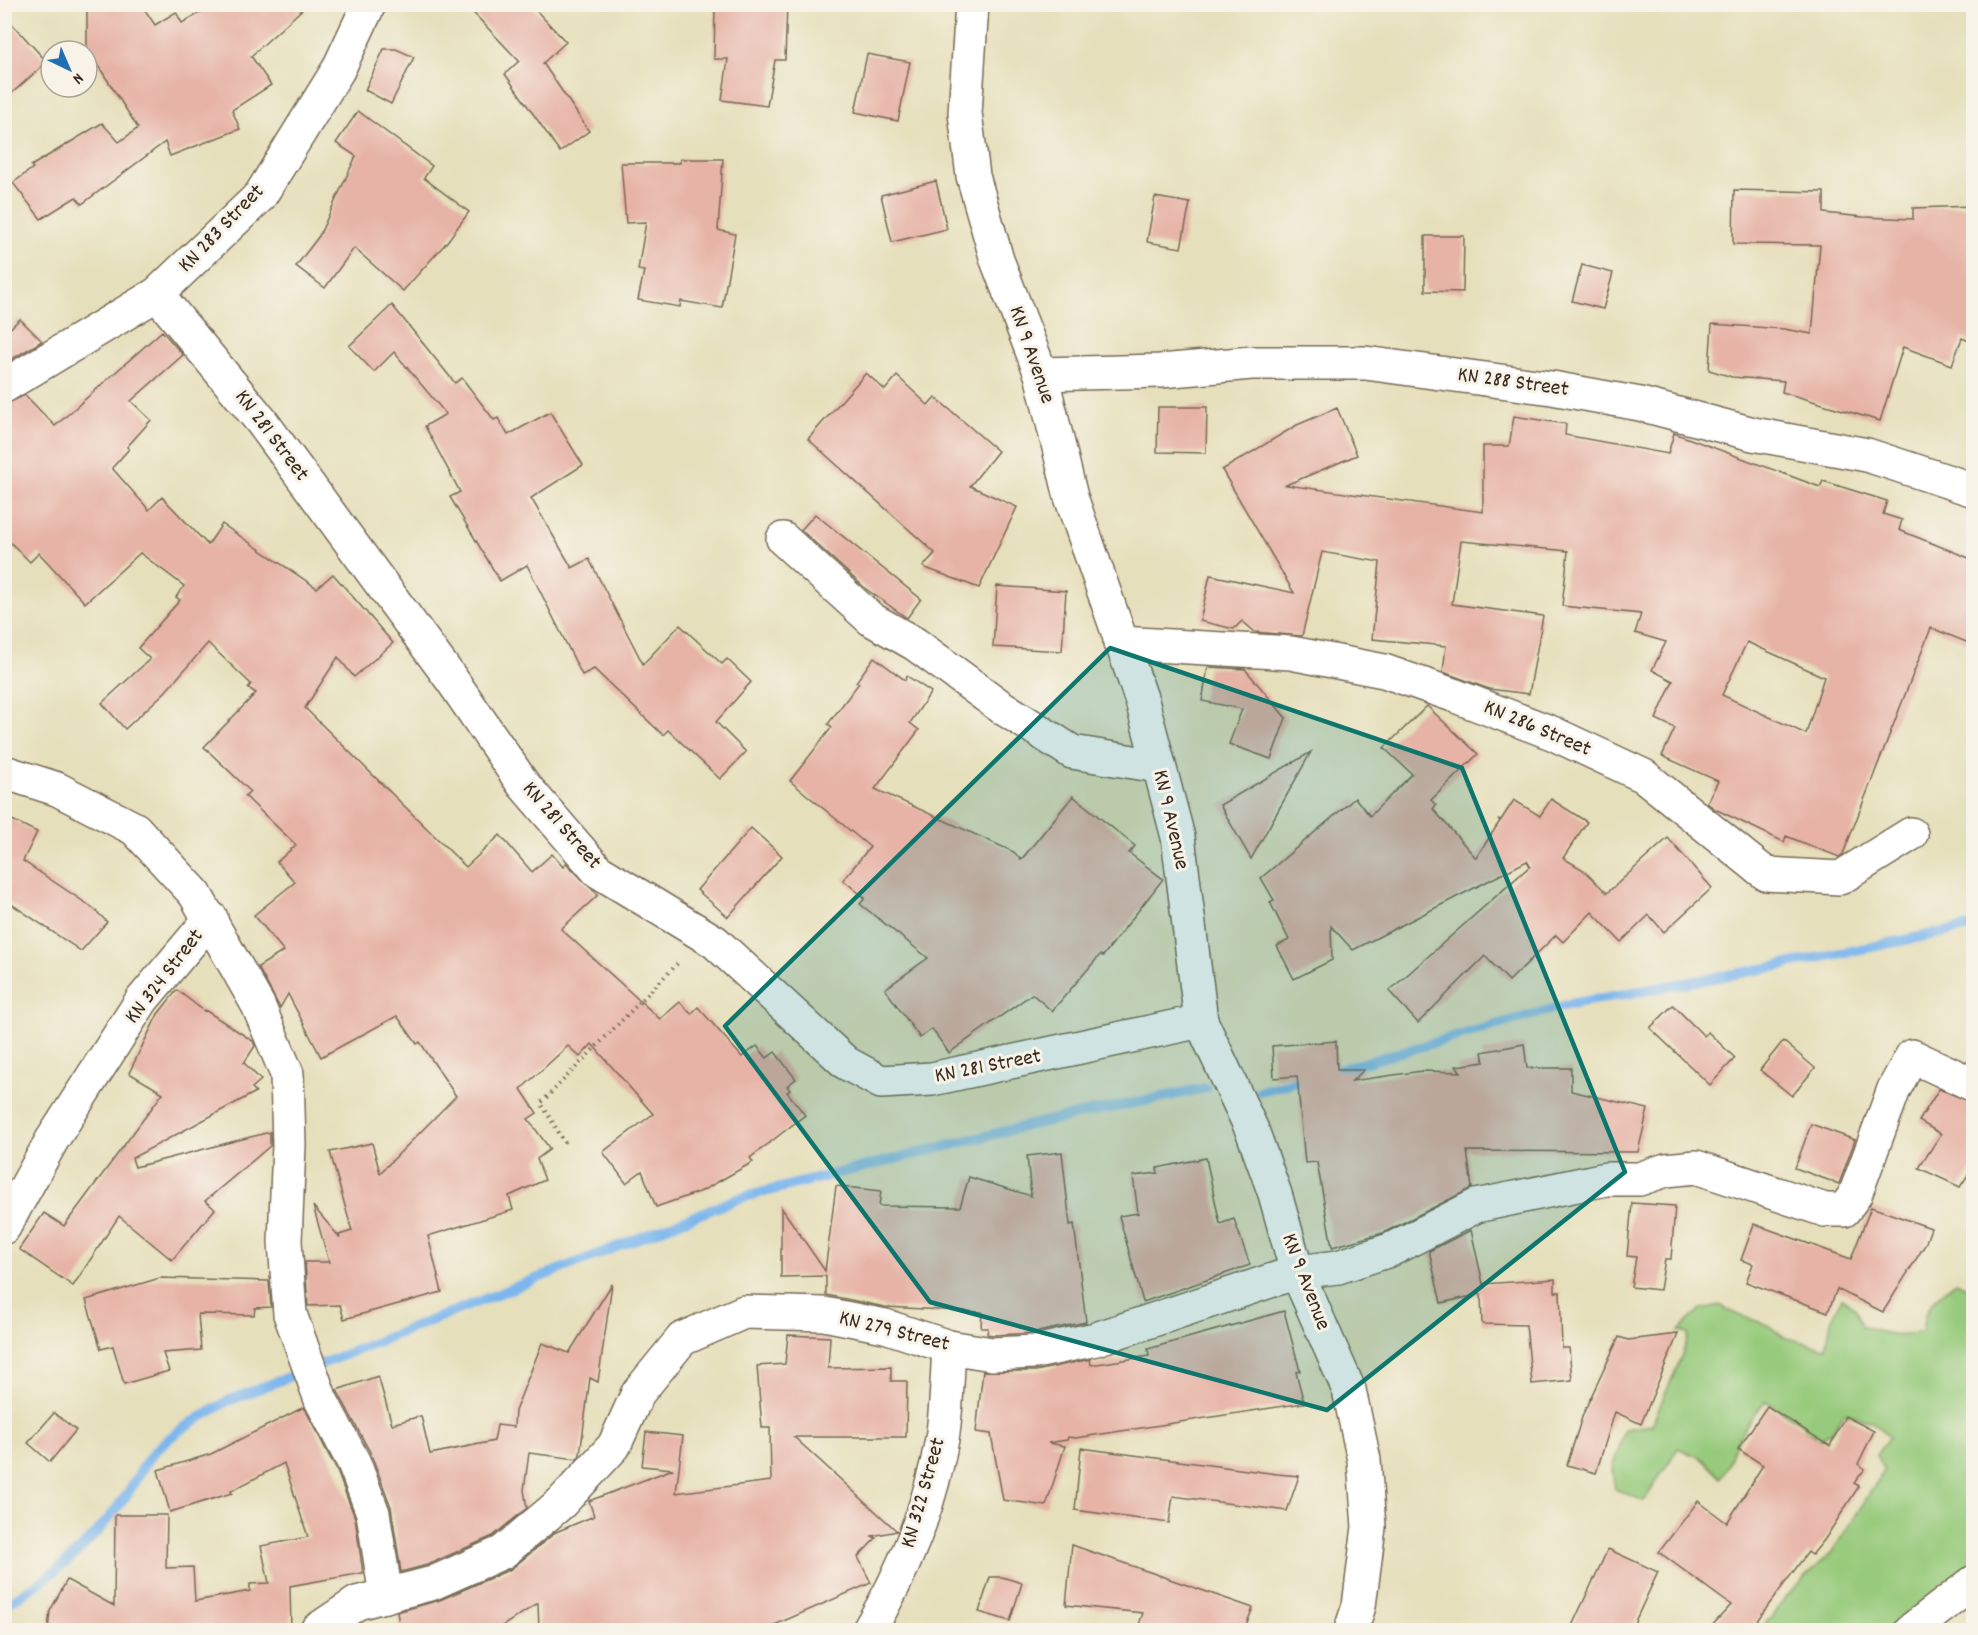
<svg xmlns="http://www.w3.org/2000/svg" width="1978" height="1635" font-family="Dekko,sans-serif">
	<style>
		.green { fill: #97ca7b; stroke: #697a4c; stroke-width: 1.5 }
		.lines { fill: none; stroke-linecap: round; stroke-linejoin: round }
		.stream { stroke: #7cb6ed; stroke-width: 10 }
		.building { fill: #e6b3a6; fill-rule: evenodd }
		.street-casing { stroke: #776955; stroke-width: 36 }
		.path { stroke: #776955; stroke-width: 4; stroke-dasharray: 1.5 4.5; stroke-linecap: butt }
		.street { stroke: #fff; stroke-width: 33 }
		.marked { fill: #0f766e; fill-opacity: 0.2; stroke: #0f766e; stroke-width: 4.5; stroke-linejoin: round }
		.labels { text-anchor: middle; dominant-baseline: central; stroke-width: 6; stroke-linejoin: round; paint-order: stroke }
		.street-label { font-size: 22px; fill: #3b2a1e; stroke: #f7f3e8 }
	</style>
	<rect width="100%" height="100%" fill="#f7f3e8"/>
	<filter id="ink" filterUnits="userSpaceOnUse"><feTurbulence type="fractalNoise" baseFrequency=".0167" numOctaves="2"/><feDisplacementMap in="SourceGraphic" scale="12" xChannelSelector="R" yChannelSelector="G"/><feConvolveMatrix kernelMatrix="1 2 1 2 8 2 1 2 1" color-interpolation-filters="sRGB"/></filter>
	<filter id="wash" filterUnits="userSpaceOnUse"><feTurbulence type="fractalNoise" baseFrequency=".008" numOctaves="4" result="noise"/><feDisplacementMap in="SourceGraphic" scale="24" xChannelSelector="R" yChannelSelector="G"/><feGaussianBlur stdDeviation="1.35" result="paint"/><feColorMatrix in="noise" values="0 0 0 0 0 0 0 0 0 0 0 0 0 0 0 0 0 1.4 0 .05"/><feComposite in="paint" operator="in"/></filter>
	<g filter="url(#wash)">
		<rect width="100%" height="100%" fill="#e6dfbb"/>
		<!-- green -->
		<path class="green" d="M1956,1282L1973,1290V1569L1955,1581L1894,1630H1755L1773,1617L1785,1597L1832,1552L1884,1471L1876,1455L1889,1437L1873,1422L1844,1413L1831,1432L1818,1441L1812,1432L1805,1434V1426L1766,1401C1753,1415 1741,1430 1734,1448C1730,1460 1729,1467 1721,1478L1702,1459L1678,1448L1644,1501L1615,1489L1612,1469L1625,1429L1652,1425C1664,1393 1681,1365 1689,1333L1679,1331L1699,1310L1720,1305L1738,1315L1768,1325L1783,1337L1826,1348L1831,1321L1842,1298L1856,1309L1862,1326C1884,1334 1901,1338 1923,1331C1922,1307 1938,1296 1956,1282Z"/>
		<g class="lines">
			<!-- stream -->
			<g class="stream">
				<path d="M1328,1073L1570,1004L1768,968L1974,926"/>
				<path d="M1260,1091L1310,1078"/>
				<path d="M4,1605C56,1576 91,1544 126,1496C135,1483 142,1466 153,1453C173,1432 203,1416 228,1401L740,1198L1038,1123L1206,1088"/>
			</g>
		</g>
		<g id="blocks">
			<!-- building -->
			<g class="building">
				<path d="M87,4H141L155,25L176,12L182,23L215,4H308L251,56L271,85L232,110L240,129L170,156L165,142L82,204L76,197L41,219L13,183L33,168L31,166L102,123L119,142L138,128L87,48Z"/>
				<path d="M465,4H530L566,42L543,63L589,131L560,152L505,74L519,61Z"/>
				<path d="M715,4H787L785,60H775L767,106L722,100L728,59H714Z"/>
				<path d="M4,15L47,62L4,100Z"/>
				<path d="M384,49H396L414,57L391,104L365,90Z"/>
				<path d="M867,54L910,62L898,121L855,112Z"/>
				<path d="M358,111L432,166L424,178L469,212L446,243L403,291L354,248L325,288L296,266L319,236L356,156L336,143Z"/>
				<path d="M680,159H723L718,230L735,234L722,308L681,301L680,307L638,300L644,271L638,270L646,222L626,223L621,163H680Z"/>
				<path d="M936,181L947,229L892,242L881,195Z"/>
				<path d="M1734,190L1824,192V213L1863,217L1913,219V208L1974,206V343L1962,338L1952,365L1903,347L1880,421L1782,392L1784,381L1732,377L1709,370L1712,324L1784,329L1812,334L1820,245L1733,244Z"/>
				<path d="M1155,197L1190,203L1181,248L1147,242Z"/>
				<path d="M1425,236H1464L1463,292L1425,291Z"/>
				<path d="M1582,265L1613,273L1603,309L1572,301Z"/>
				<path d="M392,305L455,383L462,378L494,420L498,418L508,435L550,412L583,465L531,498L572,568L589,559L643,664L680,625L722,664L727,659L751,682L716,722L746,752L720,779L668,730L663,735L594,669L582,675L527,565L500,581L450,497L460,492L425,426L446,414L394,352L374,372L349,346Z"/>
				<path d="M20,319L42,341L4,364V334Z"/>
				<path d="M162,331L183,355L131,401L151,420L127,447L129,449L112,468L149,510L162,497L208,545L222,524L317,588L333,574L393,643L354,677L338,657L305,708L466,867L500,835L532,872L552,854L563,867L566,863L598,895L561,929L660,1019L680,1002L691,1014L698,1007L742,1057L757,1046L767,1058L775,1052L796,1079L787,1086L790,1090L787,1092L805,1115L750,1158L753,1162L702,1191L656,1207L642,1171L626,1183L603,1152L653,1114L592,1044L580,1057L568,1046L521,1089L537,1113L528,1119L550,1149L537,1159L545,1180L509,1196L513,1210L428,1236L442,1292L344,1319L340,1305L308,1306L305,1262H329L313,1206L340,1238L339,1235L352,1231L330,1152L372,1143L380,1173L456,1096L420,1042L417,1044L397,1016L321,1057L288,994L280,1008L258,967L284,951L254,915L295,882L277,862L296,845L245,796L250,791L204,747L256,693L248,688L251,684L208,643L165,692L125,729L102,703L150,659L138,648L180,600L176,597L184,586L140,553L85,603L39,553L30,562L4,536V405L25,395L55,426Z"/>
				<path d="M866,373L885,390L897,376L928,405L935,397L998,451L970,486L1017,507L979,588L923,567L935,553L808,439Z"/>
				<path d="M1158,407H1207L1206,453L1157,452Z"/>
				<path d="M1337,408L1357,455L1286,485L1483,512V446H1509L1514,416L1566,424L1565,435L1668,454L1674,433L1820,487L1823,481L1887,501L1883,514L1902,520L1899,530L1974,560V645L1931,628L1843,854L1839,857L1786,836L1784,842L1715,809L1707,803L1718,781L1662,756L1675,728L1656,719L1673,681L1652,670L1666,642L1635,633L1641,614L1562,606L1568,551L1461,541L1452,604L1543,616L1529,694L1489,689L1443,672L1446,646L1372,639L1380,562L1322,552L1302,636L1255,632L1242,621L1234,629L1200,621L1210,575L1294,593L1222,470L1297,425ZM1747,642L1824,677L1806,734L1722,695Z"/>
				<path d="M815,514L921,599L907,618L866,589L801,530Z"/>
				<path d="M997,586L1066,591L1062,651L993,647Z"/>
				<path d="M874,657L905,680L907,676L931,692L910,723L919,730L875,789L1014,852L1021,860L1073,796L1135,846L1129,853L1163,879L1103,956L1100,955L1052,1011L1032,994L949,1053L932,1029L920,1038L885,989L928,958L860,904L865,898L843,880L870,847L790,781L832,727L828,724L859,683L856,682Z"/>
				<path d="M1208,667L1245,669L1286,718L1271,759L1229,744L1242,709L1202,701Z"/>
				<path d="M1427,706L1478,754L1431,800L1436,805L1433,809L1476,858L1500,821L1498,819L1501,820L1514,800L1540,816L1551,799L1587,822L1563,858L1582,869L1607,893L1668,838L1712,888L1664,932L1649,915L1621,942L1592,912L1563,942L1556,935L1509,981L1485,956L1418,1023L1389,991L1530,866L1527,861L1353,950L1331,926L1332,960L1294,979L1277,946L1289,940L1270,902L1274,900L1261,878L1355,798L1370,816L1412,774L1384,748Z"/>
				<path d="M1311,752L1251,859L1220,805Z"/>
				<path d="M4,816L37,832L23,861L93,908L107,922L81,951L4,899Z"/>
				<path d="M751,828L782,856L728,917L697,890Z"/>
				<path d="M177,990L204,1011L205,1010L253,1041L255,1046L244,1063L261,1080L252,1088L256,1092L132,1158L135,1167L270,1132V1146L205,1201L215,1209L172,1260L119,1216L73,1286L19,1249L44,1213L64,1226L163,1093L129,1073L158,1014Z"/>
				<path d="M1673,1005L1704,1036L1708,1032L1735,1058L1710,1085L1650,1028Z"/>
				<path d="M1336,1041L1337,1070H1364L1352,1081L1422,1071L1461,1072L1456,1066L1484,1062L1482,1052L1524,1044L1527,1068H1571V1091L1648,1109L1638,1152L1467,1151L1472,1188L1383,1233L1332,1247L1317,1162L1305,1163L1297,1076L1274,1078L1272,1046Z"/>
				<path d="M1783,1041L1815,1068L1792,1096L1760,1070Z"/>
				<path d="M1939,1089L1974,1103V1166L1960,1187L1919,1168L1941,1134L1919,1121Z"/>
				<path d="M1811,1124L1855,1140L1839,1184L1795,1168Z"/>
				<path d="M1062,1152L1070,1225L1074,1224L1086,1322L1033,1333L993,1335L987,1334L988,1328H981L982,1312L885,1307L826,1295V1276L781,1277V1207L825,1271L836,1186L881,1191L879,1206L960,1207L969,1177L1031,1196L1027,1156Z"/>
				<path d="M1206,1158L1220,1224L1234,1219L1250,1265L1143,1302L1119,1216L1138,1213L1133,1176L1158,1173L1157,1168Z"/>
				<path d="M1632,1203L1675,1206L1671,1259H1665L1660,1290L1631,1287L1636,1257L1627,1256Z"/>
				<path d="M1871,1207L1931,1228L1925,1245L1883,1312L1837,1289L1828,1312L1746,1282L1753,1264L1741,1260L1754,1224L1851,1259Z"/>
				<path d="M1471,1230L1483,1284L1555,1279V1292H1560L1562,1348H1569L1572,1380L1532,1384L1526,1325L1482,1324L1481,1294L1441,1303L1429,1251Z"/>
				<path d="M160,1278L269,1281L271,1307L255,1308L254,1315L198,1314L201,1350L163,1353L169,1371L124,1384L113,1346L101,1349L86,1300Z"/>
				<path d="M612,1284L598,1382L590,1378L580,1455L577,1459L529,1453L524,1490L527,1508L493,1536L427,1565L401,1572L391,1507L371,1454L337,1390L378,1376L392,1424L421,1416L430,1454L494,1441L497,1425L514,1427L515,1411L542,1343L569,1353Z"/>
				<path d="M1284,1311L1300,1371L1296,1372L1304,1403L1076,1438L1068,1437L1067,1440L1048,1443L1065,1446L1046,1506L1003,1500L991,1434L976,1432L983,1371H1036L1090,1359L1091,1365L1149,1356L1148,1349L1155,1347Z"/>
				<path d="M1678,1334L1641,1424L1615,1412L1596,1473L1567,1465L1583,1414L1619,1337L1628,1340Z"/>
				<path d="M788,1335L830,1337L828,1368L891,1367V1381H907L906,1437H794L897,1531L872,1536L876,1538L858,1557L871,1583L763,1630H539L538,1603L496,1630H400L397,1612L440,1600L511,1569L556,1532L594,1516L589,1501L673,1469L642,1466L646,1432L683,1436L676,1493L771,1481L770,1428H762L757,1366L785,1364Z"/>
				<path d="M1767,1406L1830,1446L1845,1416L1874,1431L1858,1464L1865,1469L1854,1483L1859,1486L1825,1539L1812,1555L1808,1552L1750,1630H1708L1731,1605L1659,1552L1698,1501L1727,1523L1763,1465L1738,1449Z"/>
				<path d="M304,1407L337,1471L355,1518L363,1573L290,1586L291,1630H48L50,1611L67,1580L114,1606L115,1515H167L166,1568L193,1567L195,1601L250,1591V1584L269,1583L261,1546L308,1537L284,1463L231,1491L232,1493L170,1512L158,1470L211,1454Z"/>
				<path d="M54,1413L76,1430L50,1462L28,1443Z"/>
				<path d="M1081,1448L1277,1474L1299,1476L1287,1511L1173,1496L1169,1523L1075,1510Z"/>
				<path d="M1072,1545L1253,1608L1244,1630H1137L1143,1613L1066,1605Z"/>
				<path d="M1608,1549L1658,1572L1631,1630H1570Z"/>
				<path d="M990,1577H1002L1022,1583L1010,1621L979,1612Z"/>
			</g>
		</g>
	</g>
	<g filter="url(#ink)">
		<use href="#blocks" fill-opacity="0" stroke="#776955" stroke-width="1.5"/>
		<g class="lines">
			<defs>
				<g id="street">
					<path d="M972,4L965,113L973,176L997,260L1041,374L1071,497L1142,701L1178,837L1201,1021L1252,1130L1275,1194L1297,1272L1349,1390L1364,1460L1369,1527L1359,1606L1351,1630"/>
					<path d="M157,294L262,422L452,680L523,784L598,871L715,942L846,1063L881,1082L932,1079L1201,1021"/>
					<path d="M1041,374L1160,371L1252,363H1365L1552,388L1640,404L1753,434L1867,455L1974,490"/>
					<path d="M4,386L157,294L260,196L338,70L369,4"/>
					<path d="M783,539L871,619L915,644L1000,706L1072,752L1158,766"/>
					<path d="M1120,643L1291,653L1384,671L1453,695L1552,733L1644,776L1766,874L1840,878L1911,834"/>
					<path d="M4,772L57,789L135,829L195,894L258,1005L287,1074L289,1145L285,1241L290,1314L321,1400L354,1463L373,1513L386,1596"/>
					<path d="M4,1227L52,1140L142,1000L211,918"/>
					<path d="M317,1630L357,1603L433,1583L503,1552L561,1503L614,1446L638,1393L682,1339L744,1312L824,1314L885,1326L949,1347L992,1354L1035,1352L1096,1339L1297,1272L1338,1267L1390,1250L1476,1206L1606,1179H1639L1666,1170L1696,1167L1825,1210H1844L1855,1195L1894,1089L1912,1056L1974,1085"/>
					<path d="M869,1630C903,1574 931,1504 942,1439C947,1409 947,1377 949,1347"/>
					<path d="M1911,1630L1974,1582"/>
				</g>
			</defs>
			<!-- street casing -->
			<use href="#street" class="street-casing"/>
			<!-- path -->
			<path class="path" d="M565,1143L541,1103L679,962"/>
			<!-- street -->
			<use href="#street" class="street"/>
		</g>
	</g>
	<!-- marked area -->
	<path class="marked" d="M1110,648L1462,768L1625,1172L1327,1410L930,1302L725,1026Z"/>
	<g class="labels">
		<!-- street labels -->
		<g class="street-label">
			<text transform="translate(222 229) rotate(-46)">KN 283 Street</text>
			<text transform="translate(1031 355) rotate(71)">KN 9 Avenue</text>
			<text transform="translate(1513 383) rotate(8)">KN 288 Street</text>
			<text transform="translate(271 436) rotate(53)">KN 281 Street</text>
			<text transform="translate(1537 729) rotate(23)">KN 286 Street</text>
			<text transform="translate(1170 820) rotate(77)">KN 9 Avenue</text>
			<text transform="translate(561 826) rotate(49)">KN 281 Street</text>
			<text transform="translate(165 977) rotate(-52)">KN 324 Street</text>
			<text transform="translate(988 1067) rotate(-11)">KN 281 Street</text>
			<text transform="translate(1305 1282) rotate(69)">KN 9 Avenue</text>
			<text transform="translate(894 1332) rotate(14)">KN 279 Street</text>
			<text transform="translate(924 1493) rotate(-74)">KN 322 Street</text>
		</g>
	</g>
	<!-- margin -->
	<rect width="1978" height="1635" fill="none" stroke="#f7f3e8" stroke-width="24"/>
	<!-- north arrow -->
	<g transform="translate(69 69) rotate(136)"><circle r="28" fill="#f7f3e8" stroke="#aca397" stroke-width="1.5"/>
	<path d="M0-4.5L10 22L0 15L-10 22Z" fill="#1f6fb2"/>
	<text y="-9" font-size="16" font-weight="bold" text-anchor="middle" fill="#3b2a1e">N</text>
	</g>
</svg>
